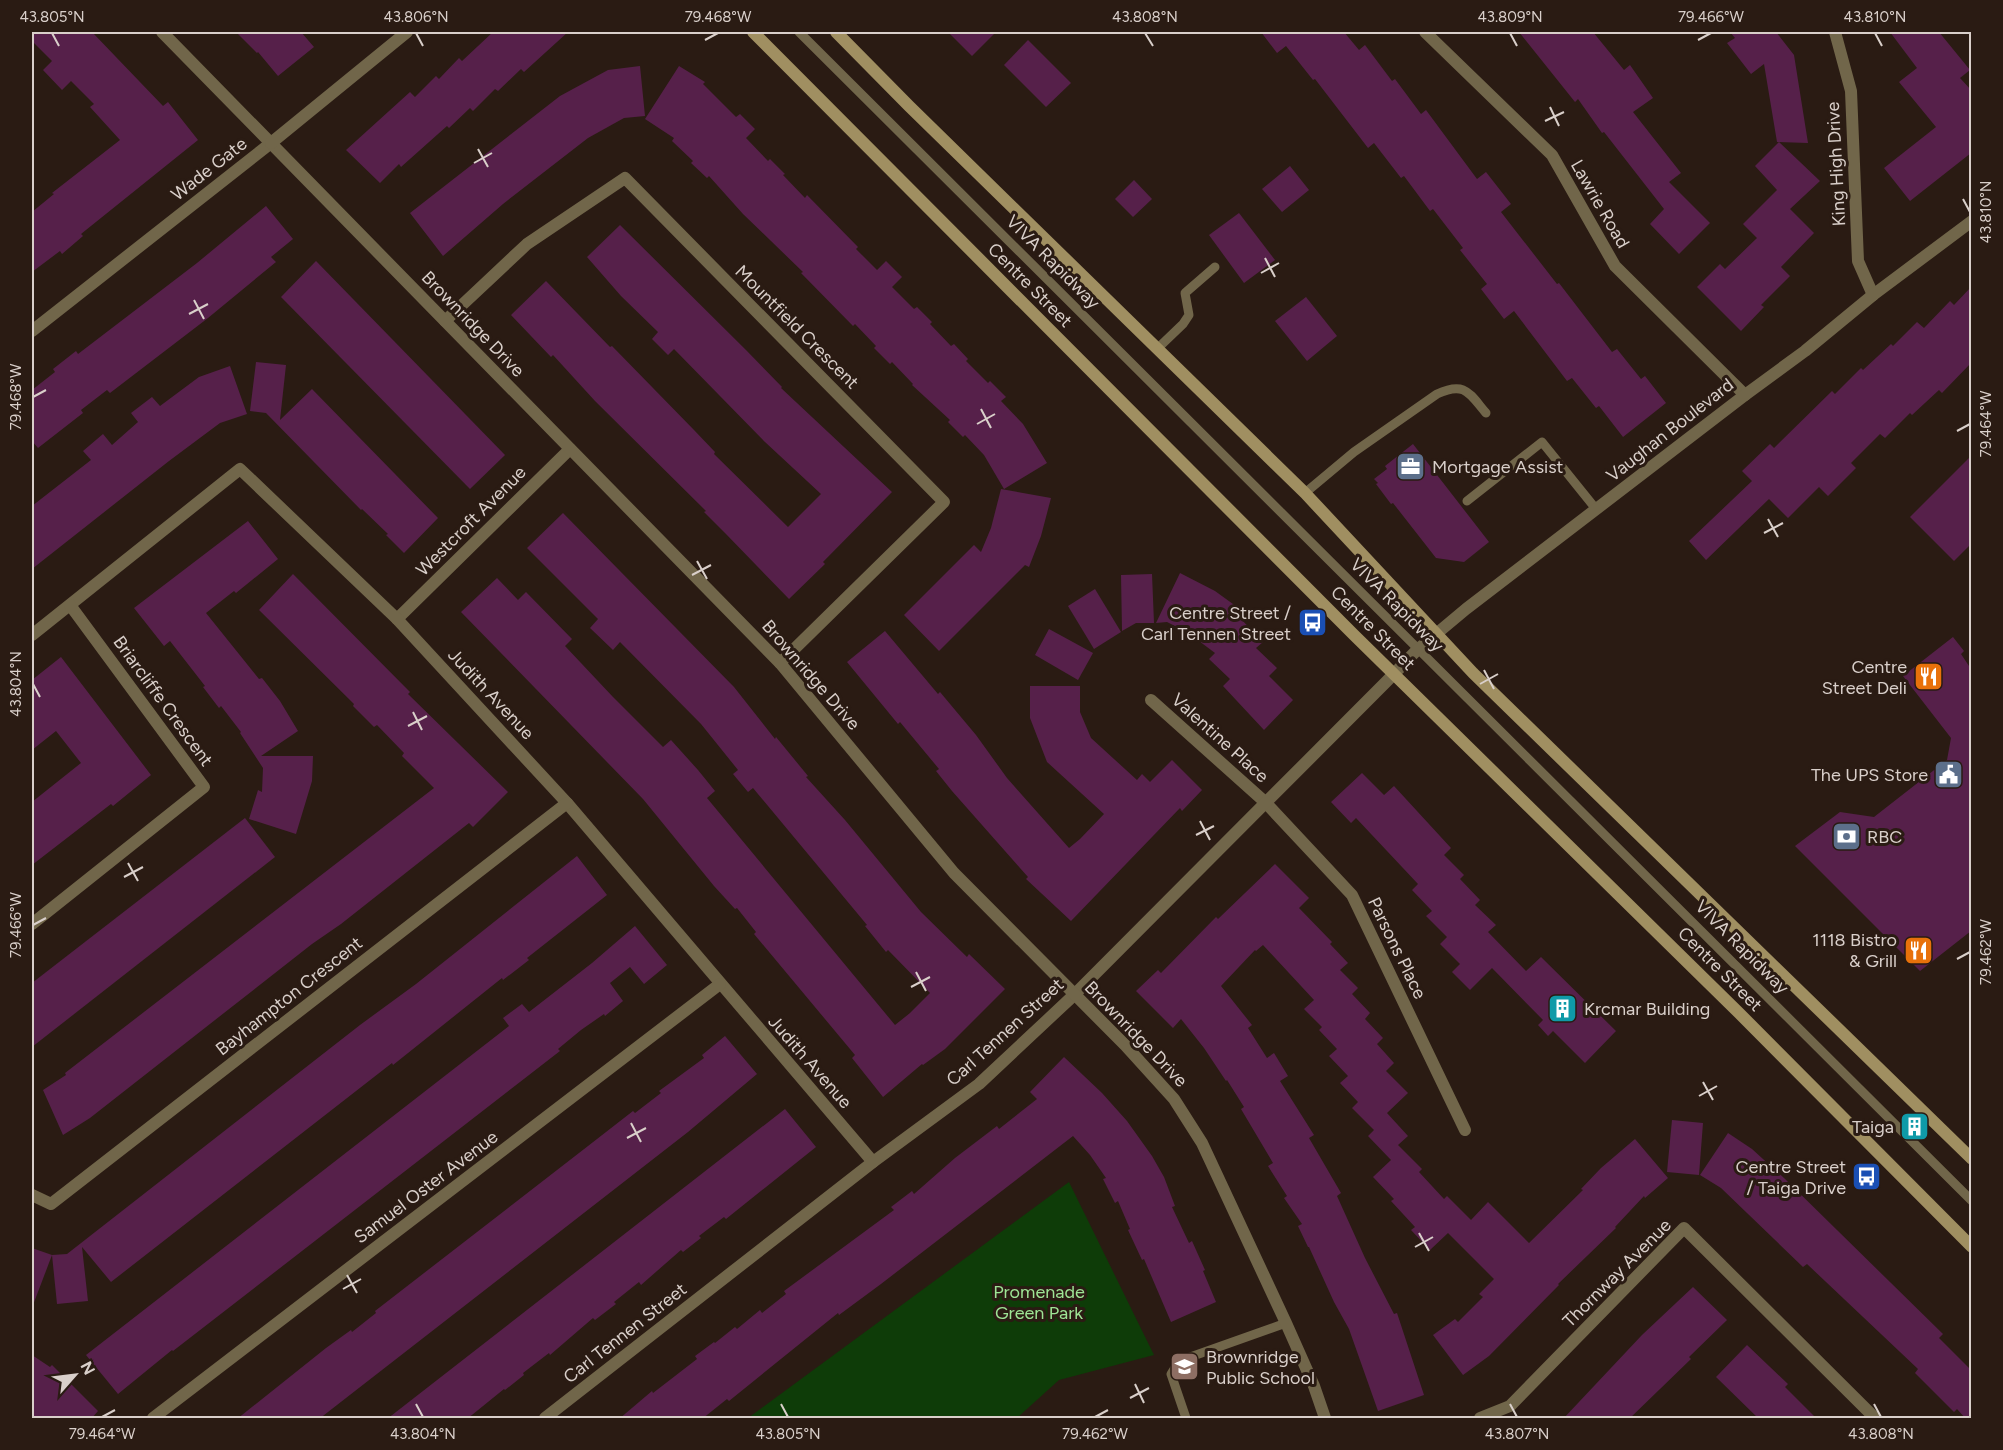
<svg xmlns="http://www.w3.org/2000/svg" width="2003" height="1450" font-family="Figtree,sans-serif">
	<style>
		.green { fill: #0e3c08 }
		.building { fill: #56204a }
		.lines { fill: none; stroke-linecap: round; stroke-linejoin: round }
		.service { stroke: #71664a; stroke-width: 9 }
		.minor { stroke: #71664a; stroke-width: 12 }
		.tertiary { stroke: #71664a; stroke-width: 12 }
		.secondary { stroke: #a08f61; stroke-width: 12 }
		.ticks { fill: none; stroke: #d9cfca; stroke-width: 2 }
		.labels { text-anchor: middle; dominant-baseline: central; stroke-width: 6; stroke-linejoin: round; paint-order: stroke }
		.street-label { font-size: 18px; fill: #d9cfca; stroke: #2a1b13 }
		.poi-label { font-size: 18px; fill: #d9cfca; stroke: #2a1b13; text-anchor: end }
		.park-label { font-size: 18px; fill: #9ee495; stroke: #2a1b13 }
		.neatline { fill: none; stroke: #d9cfca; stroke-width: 2 }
		.ticks-label { font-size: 15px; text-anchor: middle; fill: #d9cfca }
	</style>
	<rect width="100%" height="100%" fill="#2a1b13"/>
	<!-- green -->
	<path class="green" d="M1069,1182L1154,1355L1059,1380L1017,1418H748Z"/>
	<!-- building -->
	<g class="building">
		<path d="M32,32H92L163,106L168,102L198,140L81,234L83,236L62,254L60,251L32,272V212L54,194L52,193L120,140L90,107L94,104L71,81L62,90L43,70L52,61L32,41Z"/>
		<path d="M236,32H301L314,47L278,76L258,52L257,53Z"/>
		<path d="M493,32H568L524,72L521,69L498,91L495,89L473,111L470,108L449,128L447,126L401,167L399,164L380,183L346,150L410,92L415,97L436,76L439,79L459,58L462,61Z"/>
		<path d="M948,32H996L972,56Z"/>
		<path d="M1261,32H1344L1359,50L1365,45L1392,81L1395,79L1421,114L1426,110L1477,179L1486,172L1511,204L1501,212L1557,284L1559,283L1612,352L1617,349L1641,379L1645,376L1666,403L1623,437L1599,406L1596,408L1572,378L1567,381L1514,311L1504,319L1481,289L1487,284L1460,250L1463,248L1433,209L1430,211L1404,176L1401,178L1374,143L1368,148L1315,79L1313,80L1286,46L1277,53Z"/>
		<path d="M1519,32H1593L1624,70L1630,65L1653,98L1633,112L1681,173L1669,182L1710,223L1679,254L1650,224L1664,209L1604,132L1602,133L1578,99L1575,102Z"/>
		<path d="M1730,32H1776L1794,55L1808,143L1777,142L1764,64L1751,74L1727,43L1735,38Z"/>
		<path d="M1890,32H1939L1970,70L1960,78L1971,90V153L1910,201L1884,168L1936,127L1899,82L1917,68Z"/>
		<path d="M1028,40L1071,83L1046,107L1004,65Z"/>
		<path d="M640,66L645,116L624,118L588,138L503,204L443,256L410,213L560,96L608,70Z"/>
		<path d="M679,66L705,82L703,84L736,117L740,114L755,129L746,138L768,161L770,159L785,174L783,175L805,198L807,195L858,247L856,249L877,270L886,261L902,277L892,287L914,309L917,307L932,322L930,324L951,346L954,344L968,359L966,361L988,383L990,381L1006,397L1001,401L1023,424L1047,463L1004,489L984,455L965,435L963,437L948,422L950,420L912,385L913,384L892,362L890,364L874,348L876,346L855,324L853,326L801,273L803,272L743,214L709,176L707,178L691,163L693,161L672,141L674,138L645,119Z"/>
		<path d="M1779,142L1820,181L1790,209L1814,233L1781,267L1790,276L1761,305L1764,307L1741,331L1697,287L1720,264L1725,269L1757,238L1743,224L1777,190L1755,166Z"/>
		<path d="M1290,166L1309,190L1282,212L1262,189Z"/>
		<path d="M1134,180L1152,199L1133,217L1115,199Z"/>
		<path d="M266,206L293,239L271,257L276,262L208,318L110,393L107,390L81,410L83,413L38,448L32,441V390L55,372L53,369L76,351L78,354L197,263Z"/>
		<path d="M1239,213L1275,260L1244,283L1209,235Z"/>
		<path d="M620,225L746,350L782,387L781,388L892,492L823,562L825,564L789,599L725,533L704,512L706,511L595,401L553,355L551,357L511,315L546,281L610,347L612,346L694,430L715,452L714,454L788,527L821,494L765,442L674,349L668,355L652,339L658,332L621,296L587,257Z"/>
		<path d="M316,261L505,455L470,489L281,297Z"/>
		<path d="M1971,287V363L1942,393L1939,390L1912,415L1910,413L1885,438L1880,434L1851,463L1856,468L1828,496L1819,487L1788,518L1769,499L1706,560L1689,541L1752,481L1742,471L1770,444L1774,448L1832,391L1835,394L1861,368L1863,370L1891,344L1893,346L1917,322L1924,328L1950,301L1954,305Z"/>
		<path d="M1306,297L1337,336L1307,361L1275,321Z"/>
		<path d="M256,362L286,365L280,420L312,389L438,518L404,553L386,535L388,534L362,509L361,510L266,413L250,411Z"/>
		<path d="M230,366L247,414L220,423L169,461L32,569V506L91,460L83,451L103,434L112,445L138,422L131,413L152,397L160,406L199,377Z"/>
		<path d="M1413,444L1489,542L1464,562L1436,558L1393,503L1391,504L1376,484L1378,483L1374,479L1387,469L1385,466Z"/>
		<path d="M1971,456V544L1954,561L1910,517Z"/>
		<path d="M1001,489L1051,498L1041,536L1029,567L1025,565L939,651L904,615L974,545L981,552L991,528Z"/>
		<path d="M563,513L734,687L775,739L776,737L808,776L806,777L845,820L921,912L967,957L969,954L1005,989L945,1049L923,1065L922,1064L883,1097L852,1058L855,1055L754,934L756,932L737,908L735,909L714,886L643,799L461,612L497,578L518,600L526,592L572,639L565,646L613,697L663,747L671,740L698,770L715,791L707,798L895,1025L910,1013L930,993L888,950L886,952L865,926L867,925L753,788L748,792L733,774L738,770L701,724L620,642L613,650L590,628L598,619L527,548Z"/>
		<path d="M248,521L278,559L236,593L234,591L206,613L259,679L262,678L280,701L298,731L261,756H313L312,781L296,834L249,819L258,790L262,792L263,768L240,733L241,732L221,706L219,708L203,687L205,686L170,641L164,646L134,608Z"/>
		<path d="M1180,573L1215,591L1244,612L1240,618L1263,642L1256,648L1277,668L1269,676L1293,700L1264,730L1223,686L1230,679L1209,659L1215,653L1187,632L1167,622L1156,623Z"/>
		<path d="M293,574L410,692L408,694L508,792L473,827L469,823L341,924L312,944L90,1118L63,1135L43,1090L66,1075L65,1073L434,788L402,756L404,753L377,725L374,727L353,706L354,704L259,610Z"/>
		<path d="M1152,574L1154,623H1136L1122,631L1121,575Z"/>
		<path d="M1095,589L1121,632L1094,649L1068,606Z"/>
		<path d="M1049,629L1093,653L1078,680L1035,655Z"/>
		<path d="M885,631L938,694L940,692L976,735L1007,778L1069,848L1080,839L1104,814L1047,762L1030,718V686H1080V712L1091,738L1137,780L1142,774L1150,782L1172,760L1202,790L1182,811L1180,808L1071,921L1026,879L1028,877L952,791L936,771L939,769L900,722L898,724L847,662Z"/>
		<path d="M1953,637L1964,651L1961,654L1971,669V931L1920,971L1795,846L1840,812L1874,817L1947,760L1951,738L1903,676Z"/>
		<path d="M61,657L151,775L113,806L111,804L32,865V802L81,763L56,731L32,750V680Z"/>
		<path d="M1362,773L1384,795L1394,786L1451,848L1444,855L1464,875L1460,879L1480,900L1475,905L1496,925L1488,932L1526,971L1541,957L1616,1031L1585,1063L1553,1031L1548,1036L1538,1025L1543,1020L1492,968L1470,990L1452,972L1460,964L1440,944L1447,937L1426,916L1432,911L1412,890L1418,884L1356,818L1351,823L1331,802Z"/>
		<path d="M245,818L275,857L32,1047V983Z"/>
		<path d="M577,856L607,895L527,958L529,960L503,980L502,978L393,1065L392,1063L111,1282L82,1247L88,1301L57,1304L52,1255L67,1254L360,1025L416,984Z"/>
		<path d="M1275,864L1309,898L1299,908L1332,942L1330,944L1348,963L1340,970L1358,988L1352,994L1370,1013L1365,1019L1383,1038L1377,1044L1394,1063L1386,1071L1408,1093L1387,1113L1408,1136L1398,1145L1422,1169L1419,1172L1444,1199L1447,1196L1471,1220L1488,1202L1529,1243L1583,1190L1581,1189L1601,1168L1635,1139L1668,1178L1645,1198L1644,1196L1615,1227L1616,1228L1558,1284L1559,1285L1489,1356L1463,1375L1433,1335L1455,1319L1458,1322L1483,1297L1479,1294L1494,1279L1448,1233L1430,1250L1411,1230L1415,1227L1391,1201L1394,1199L1373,1177L1391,1160L1368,1136L1374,1130L1352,1108L1358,1102L1340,1083L1348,1076L1329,1056L1337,1049L1319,1030L1322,1027L1304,1009L1314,1000L1263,945L1256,951L1255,950L1221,986L1252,1025L1248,1028L1267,1058L1274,1053L1288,1076L1280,1081L1314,1135L1309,1138L1341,1193L1337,1196L1365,1258L1394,1314L1397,1313L1424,1395L1378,1411L1349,1329L1334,1302L1309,1247H1308L1298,1226L1302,1224L1284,1198L1287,1196L1268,1166L1273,1163L1241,1109L1244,1107L1227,1080L1226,1081L1204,1048L1181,1019L1173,1028L1136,991L1158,970L1161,973L1216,917L1218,919Z"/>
		<path d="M635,926L667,965L644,984L630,967L610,983L623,1001L605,1016L604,1014L581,1030L558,1049L560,1051L520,1082L173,1351L172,1350L118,1394L86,1355L509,1026L503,1018L522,1004L529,1012L592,963Z"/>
		<path d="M725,1036L757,1074L688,1132L319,1419H237L326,1348L351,1330L352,1332L376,1313L375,1311L588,1146L633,1111L635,1113L661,1093L659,1091L704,1058L702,1055Z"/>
		<path d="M1064,1057L1102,1093L1127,1121L1152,1156L1164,1177L1175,1206L1172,1207L1189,1243L1192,1241L1205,1270L1203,1271L1216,1302L1171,1322L1144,1259L1142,1260L1128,1230L1130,1229L1118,1201L1115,1203L1103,1179L1106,1178L1090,1155L1073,1136L881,1284L839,1315L838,1313L729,1401L727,1399L702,1419H619L652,1391L653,1393L697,1359L695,1356L714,1342L715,1343L735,1327L737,1329L760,1310L762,1313L786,1294L784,1291L894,1210L891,1207L912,1191L914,1194L955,1158L997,1126L999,1129L1037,1099L1030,1092Z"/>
		<path d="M785,1109L816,1147L726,1219L724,1217L699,1236L701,1238L683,1252L681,1250L641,1285L639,1282L614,1302L616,1304L595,1320L593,1318L550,1355L549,1353L523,1373L524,1375L505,1390L504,1389L467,1419H387Z"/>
		<path d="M1672,1120L1703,1123L1699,1175L1667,1172Z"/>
		<path d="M1728,1133L1752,1149L1784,1178L1943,1334L1939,1338L1971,1370V1419H1966L1957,1409L1954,1412L1915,1373L1918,1369L1807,1264L1803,1267L1721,1188L1700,1175Z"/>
		<path d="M32,1248L52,1255L33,1305H32Z"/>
		<path d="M1693,1287L1727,1320L1689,1357L1691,1359L1629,1419H1563L1642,1335Z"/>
		<path d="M1747,1345L1788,1384L1785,1387L1817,1419H1759L1716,1377Z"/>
		<path d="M32,1355L50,1367L52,1365L98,1411L91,1419H32Z"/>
	</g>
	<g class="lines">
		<!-- service -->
		<g class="service">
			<path d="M799,32L1972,1201"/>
			<path d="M1158,348L1183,324L1189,315L1185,293L1215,267"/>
			<path d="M1305,493L1354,452L1437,394C1465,381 1469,393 1486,413"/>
			<path d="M1467,501L1542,442L1596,509"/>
			<path d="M1186,1418L1171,1374L1179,1361L1286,1323"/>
		</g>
		<!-- minor -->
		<g class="minor">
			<path d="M1425,32L1552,155L1615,266L1745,395"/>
			<path d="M1835,32L1851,91L1858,261L1873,295"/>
			<path d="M445,321L527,244L625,178L944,502L780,663"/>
			<path d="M32,331L271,143"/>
			<path d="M397,619L570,449"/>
			<path d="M32,635L240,469L397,619L567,803L873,1162"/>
			<path d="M1151,700L1265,802L1352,895L1465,1130"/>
			<path d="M32,924L204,787L70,605"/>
			<path d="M32,1195L51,1204L567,803"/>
			<path d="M153,1418L720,984"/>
			<path d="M545,1418L873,1162L979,1084L1074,995L1387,681L1417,650L1466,609L1745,395L1805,351L1873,295L1972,221"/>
			<path d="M1480,1418L1510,1406L1684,1228L1875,1418"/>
		</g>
		<!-- tertiary -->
		<g class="tertiary">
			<path d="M162,32L780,663L954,873L1125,1045L1174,1099L1202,1143L1286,1323L1314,1386L1325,1418"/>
			<path d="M271,143L407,32"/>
		</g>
		<!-- secondary -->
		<g class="secondary">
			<path d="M753,32L1354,635L1738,1012L1972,1247"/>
			<path d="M836,32L909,106L1305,493L1473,673L1972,1159"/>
		</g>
	</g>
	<!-- ticks -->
	<path class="ticks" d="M52,33L59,46M416,33L423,46M1145,33L1153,46M1510,33L1517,46M1875,33L1882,46M705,40L718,33M1698,40L1711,33M1550,107L1559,126M1545,121L1564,112M478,149L488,167M474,163L492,153M1963,199L1970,212M1265,258L1275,277M1261,273L1279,263M194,300L204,319M189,314L208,304M33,397L46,390M981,409L991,428M977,424L995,414M1957,431L1970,424M1768,519L1778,537M1764,533L1783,523M697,561L707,579M692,575L711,565M1484,670L1494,689M33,684L40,697M1480,684L1498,674M413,712L422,730M408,726L427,716M1200,821L1210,840M1196,835L1214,826M128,863L138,881M124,877L143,867M33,925L46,918M1957,959L1970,952M916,972L926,991M911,987L930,977M1703,1082L1713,1100M1699,1096L1717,1086M631,1123L641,1142M627,1138L646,1128M1419,1233L1429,1251M1415,1247L1433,1237M347,1275L357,1293M343,1289L361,1279M1135,1384L1144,1403M1130,1398L1149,1388M416,1404L423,1417M781,1404L788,1417M1510,1404L1517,1417M1874,1404L1881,1417M102,1417L115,1410M1095,1417L1108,1410"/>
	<!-- icons -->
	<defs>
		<symbol id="office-square" viewBox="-11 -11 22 22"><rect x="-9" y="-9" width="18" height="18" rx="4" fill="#5c6f8a" stroke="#2a1b13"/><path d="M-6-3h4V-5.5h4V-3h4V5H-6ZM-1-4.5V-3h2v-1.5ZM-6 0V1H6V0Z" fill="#fff"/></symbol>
		<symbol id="bus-square" viewBox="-11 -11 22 22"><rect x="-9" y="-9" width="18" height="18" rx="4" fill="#1a4fb4" stroke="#2a1b13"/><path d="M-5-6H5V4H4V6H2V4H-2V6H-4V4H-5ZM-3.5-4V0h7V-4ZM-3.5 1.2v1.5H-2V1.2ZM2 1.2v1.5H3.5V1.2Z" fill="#fff"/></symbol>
		<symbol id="restaurant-square" viewBox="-11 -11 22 22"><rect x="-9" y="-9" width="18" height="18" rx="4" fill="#e8710a" stroke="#2a1b13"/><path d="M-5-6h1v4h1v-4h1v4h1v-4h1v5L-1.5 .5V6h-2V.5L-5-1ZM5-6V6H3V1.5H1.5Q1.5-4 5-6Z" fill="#fff"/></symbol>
		<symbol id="civic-square" viewBox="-11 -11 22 22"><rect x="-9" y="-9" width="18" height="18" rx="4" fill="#5c6f8a" stroke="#2a1b13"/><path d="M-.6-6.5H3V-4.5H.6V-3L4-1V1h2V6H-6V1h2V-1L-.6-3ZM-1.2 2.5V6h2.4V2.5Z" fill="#fff"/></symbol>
		<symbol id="bank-square" viewBox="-11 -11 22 22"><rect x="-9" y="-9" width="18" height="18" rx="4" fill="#5c6f8a" stroke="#2a1b13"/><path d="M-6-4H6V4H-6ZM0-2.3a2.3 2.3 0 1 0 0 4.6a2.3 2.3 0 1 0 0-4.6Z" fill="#fff"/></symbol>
		<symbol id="building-square" viewBox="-11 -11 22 22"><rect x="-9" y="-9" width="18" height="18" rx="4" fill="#0f9aa8" stroke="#2a1b13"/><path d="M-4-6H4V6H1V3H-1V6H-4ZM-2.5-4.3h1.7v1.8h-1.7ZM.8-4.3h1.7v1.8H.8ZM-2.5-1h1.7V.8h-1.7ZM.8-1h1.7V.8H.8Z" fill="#fff"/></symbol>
		<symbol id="school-square" viewBox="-11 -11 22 22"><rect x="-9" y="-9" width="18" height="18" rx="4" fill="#8d6e63" stroke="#2a1b13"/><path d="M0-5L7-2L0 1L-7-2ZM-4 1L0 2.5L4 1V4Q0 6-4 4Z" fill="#fff"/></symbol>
	</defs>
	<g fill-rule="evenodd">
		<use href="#office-square" x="1394" y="450" width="33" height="33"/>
		<use href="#bus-square" x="1296" y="606" width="33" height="33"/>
		<use href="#restaurant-square" x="1912" y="660" width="33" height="33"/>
		<use href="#civic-square" x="1932" y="758" width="33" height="33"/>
		<use href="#bank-square" x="1830" y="820" width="33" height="33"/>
		<use href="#restaurant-square" x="1902" y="934" width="33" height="33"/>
		<use href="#building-square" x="1546" y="992" width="33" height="33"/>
		<use href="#building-square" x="1898" y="1110" width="33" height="33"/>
		<use href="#bus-square" x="1850" y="1160" width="33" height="33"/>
		<use href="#school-square" x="1168" y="1350" width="33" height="33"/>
	</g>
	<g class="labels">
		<!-- street labels -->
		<g class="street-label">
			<text transform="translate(1836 164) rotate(-93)">King High Drive</text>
			<text transform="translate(209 169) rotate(-38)">Wade Gate</text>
			<text transform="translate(1600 204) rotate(60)">Lawrie Road</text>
			<text transform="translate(1053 262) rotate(45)">VIVA Rapidway</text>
			<text transform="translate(1030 285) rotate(45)">Centre Street</text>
			<text transform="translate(473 324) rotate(46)">Brownridge Drive</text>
			<text transform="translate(797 327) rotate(45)">Mountfield Crescent</text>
			<text transform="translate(1670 430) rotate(-38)">Vaughan Boulevard</text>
			<text transform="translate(471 521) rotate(-45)">Westcroft Avenue</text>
			<text transform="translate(1397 605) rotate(45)">VIVA Rapidway</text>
			<text transform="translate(1373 628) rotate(45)">Centre Street</text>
			<text transform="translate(811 675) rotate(49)">Brownridge Drive</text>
			<text transform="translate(491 694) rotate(47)">Judith Avenue</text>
			<text transform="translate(163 701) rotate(54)">Briarcliffe Crescent</text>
			<text transform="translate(1220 738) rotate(42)">Valentine Place</text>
			<text transform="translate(1742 947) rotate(45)">VIVA Rapidway</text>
			<text transform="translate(1397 948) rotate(64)">Parsons Place</text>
			<text transform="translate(1720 969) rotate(45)">Centre Street</text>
			<text transform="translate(289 996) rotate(-38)">Bayhampton Crescent</text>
			<text transform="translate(1005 1032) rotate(-42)">Carl Tennen Street</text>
			<text transform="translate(1136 1034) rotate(46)">Brownridge Drive</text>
			<text transform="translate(810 1062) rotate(49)">Judith Avenue</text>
			<text transform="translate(426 1187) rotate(-37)">Samuel Oster Avenue</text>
			<text transform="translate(1617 1273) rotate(-45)">Thornway Avenue</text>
			<text transform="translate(625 1333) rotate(-38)">Carl Tennen Street</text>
		</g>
		<!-- poi labels -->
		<g class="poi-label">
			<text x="1432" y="467" text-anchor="start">Mortgage Assist</text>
			<text x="1291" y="613">Centre Street /<tspan x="1291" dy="21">Carl Tennen Street</tspan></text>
			<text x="1907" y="667">Centre<tspan x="1907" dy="21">Street Deli</tspan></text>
			<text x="1928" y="775">The UPS Store</text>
			<text x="1867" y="837" text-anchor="start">RBC</text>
			<text x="1897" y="940">1118 Bistro<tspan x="1897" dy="21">&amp; Grill</tspan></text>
			<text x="1584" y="1009" text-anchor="start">Krcmar Building</text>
			<text x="1894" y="1127">Taiga</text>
			<text x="1846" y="1167">Centre Street<tspan x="1846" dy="21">/ Taiga Drive</tspan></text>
			<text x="1206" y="1357" text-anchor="start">Brownridge<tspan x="1206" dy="21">Public School</tspan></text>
		</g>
		<!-- park labels -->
		<g class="park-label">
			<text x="1039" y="1292">Promenade<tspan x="1039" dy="21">Green Park</tspan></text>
		</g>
	</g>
	<!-- border -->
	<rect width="2003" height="1450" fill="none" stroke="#2a1b13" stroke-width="66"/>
	<!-- north arrow -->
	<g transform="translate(75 1375) rotate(62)" stroke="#2a1b13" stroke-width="4.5" paint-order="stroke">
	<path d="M0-4.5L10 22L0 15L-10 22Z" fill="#d9cfca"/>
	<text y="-9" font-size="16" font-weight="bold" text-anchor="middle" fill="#d9cfca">N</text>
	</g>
	<rect x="33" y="33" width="1937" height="1384" class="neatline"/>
	<g class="ticks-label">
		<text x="52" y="22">43.805°N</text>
		<text x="416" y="22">43.806°N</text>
		<text x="718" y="22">79.468°W</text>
		<text x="1145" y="22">43.808°N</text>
		<text x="1510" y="22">43.809°N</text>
		<text x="1711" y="22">79.466°W</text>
		<text x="1875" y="22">43.810°N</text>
		<text transform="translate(1986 212) rotate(-90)" y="5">43.810°N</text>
		<text transform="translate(16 397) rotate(-90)" y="5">79.468°W</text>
		<text transform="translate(1986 424) rotate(-90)" y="5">79.464°W</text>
		<text transform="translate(16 684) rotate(-90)" y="5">43.804°N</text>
		<text transform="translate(16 925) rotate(-90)" y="5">79.466°W</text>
		<text transform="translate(1986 952) rotate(-90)" y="5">79.462°W</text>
		<text x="102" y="1439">79.464°W</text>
		<text x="423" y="1439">43.804°N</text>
		<text x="788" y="1439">43.805°N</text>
		<text x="1095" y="1439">79.462°W</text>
		<text x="1517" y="1439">43.807°N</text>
		<text x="1881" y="1439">43.808°N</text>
	</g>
</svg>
